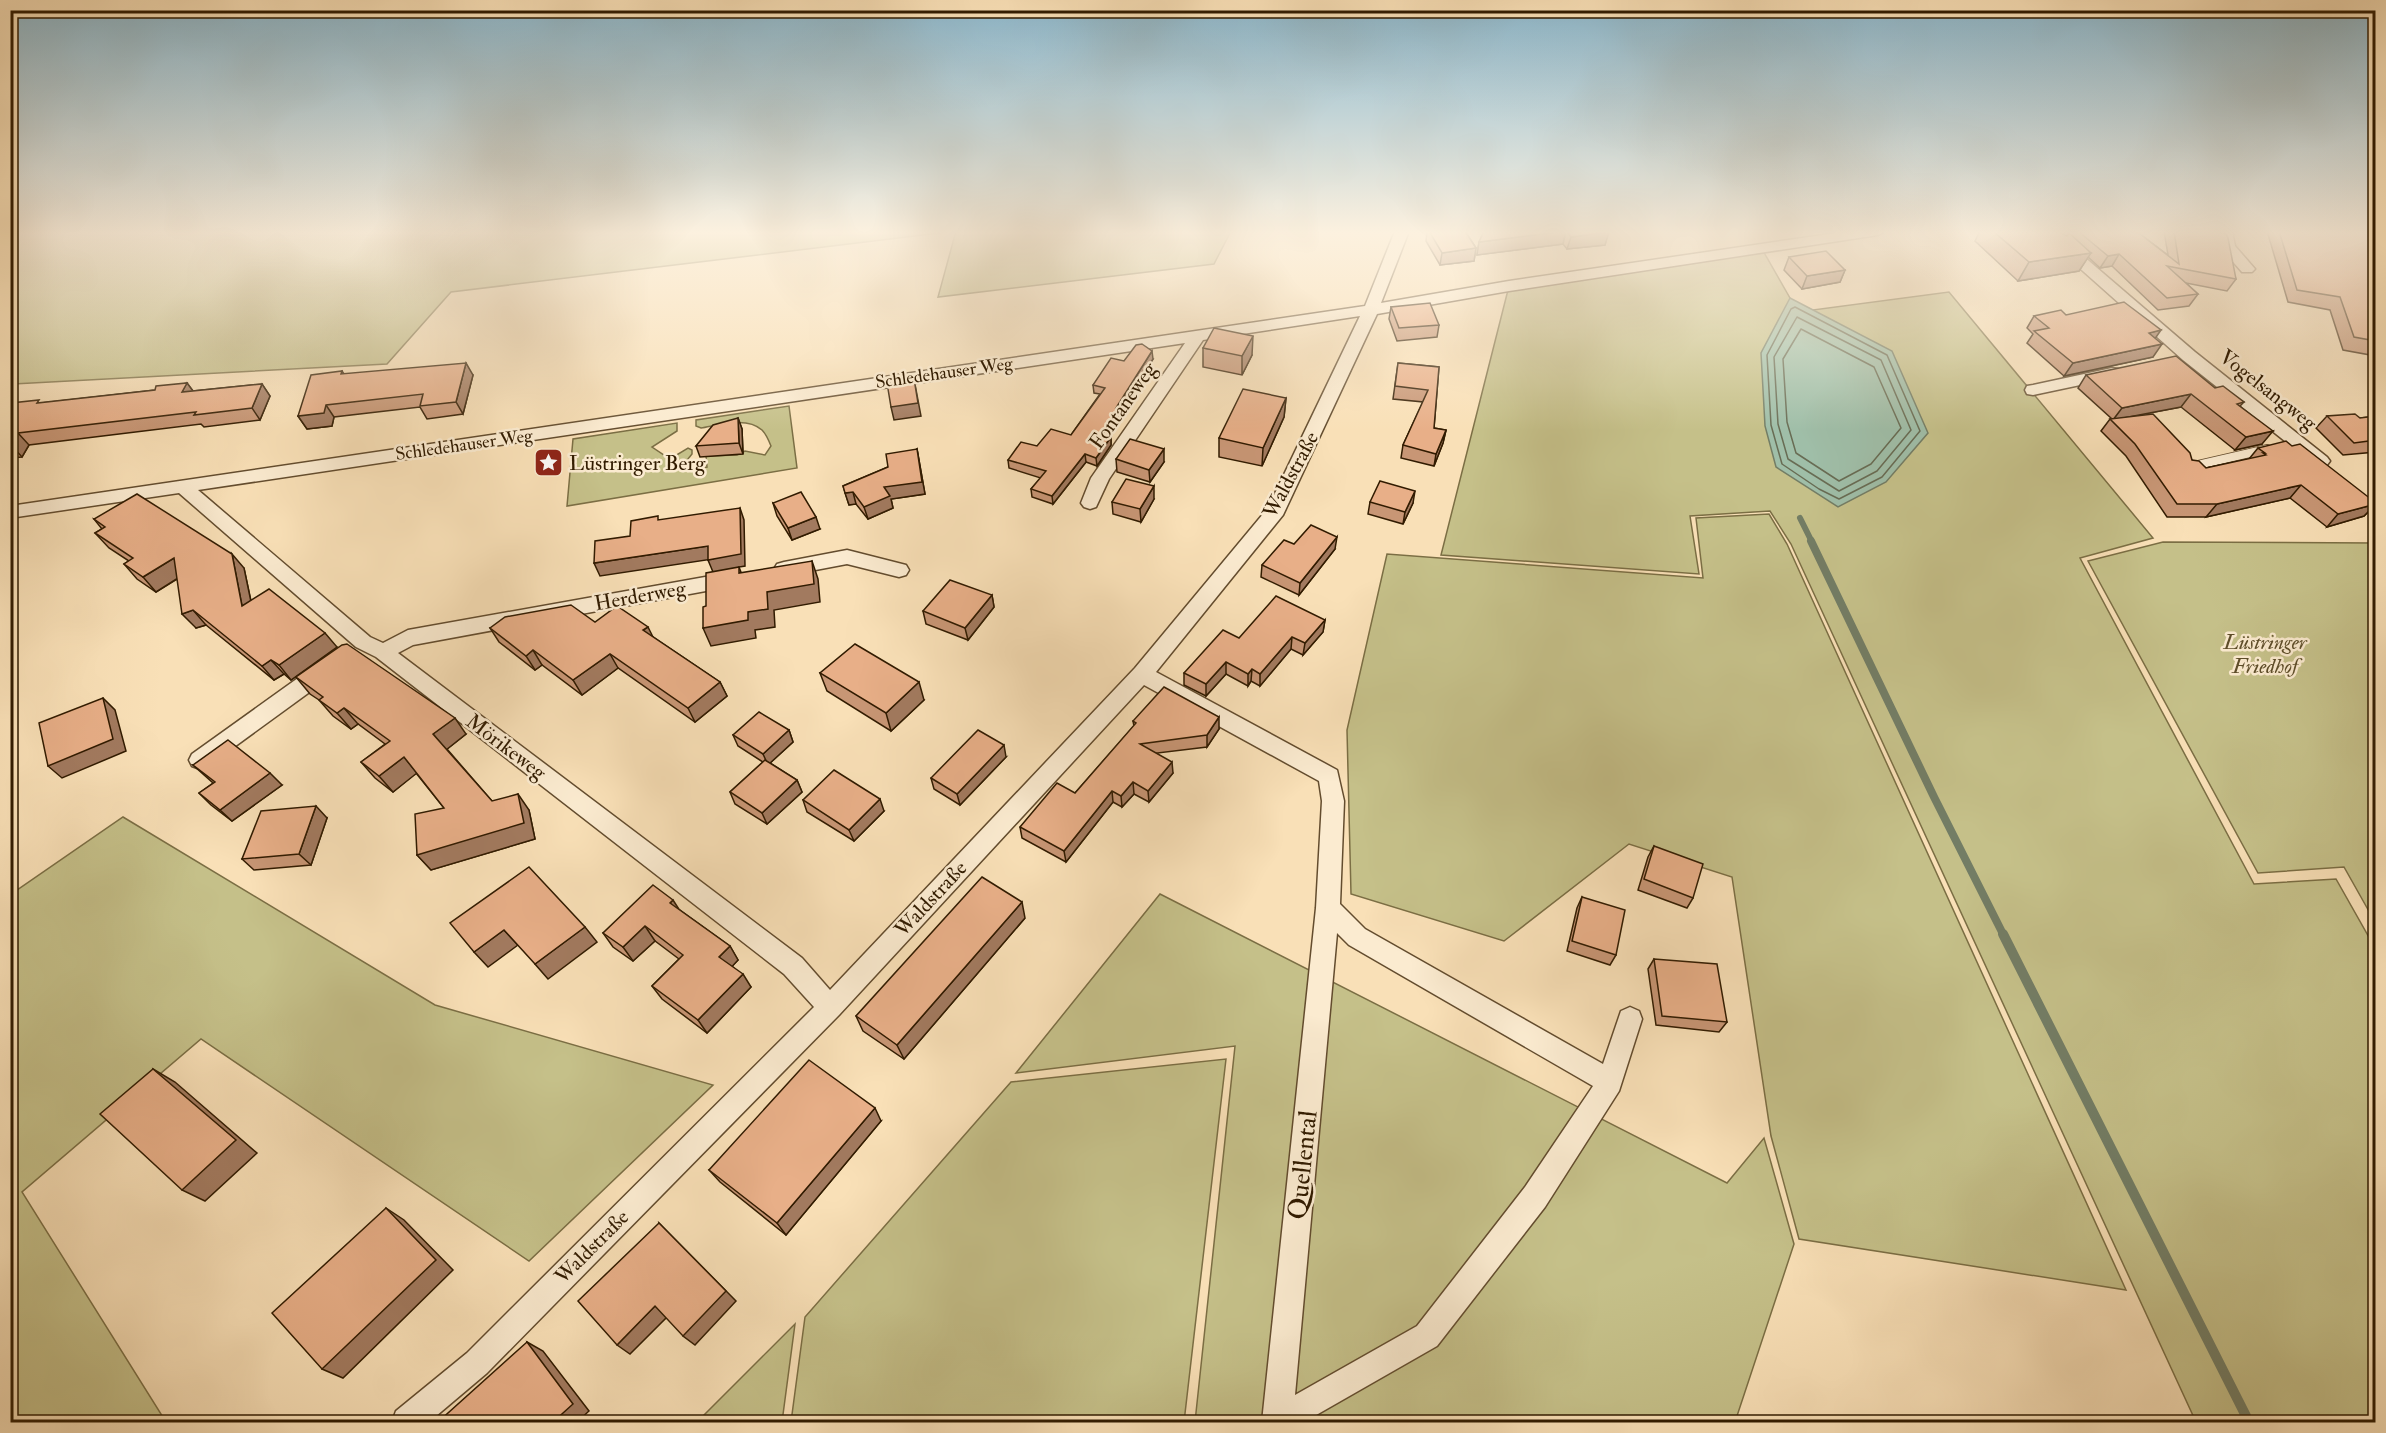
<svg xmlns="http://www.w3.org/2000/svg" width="2386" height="1433" font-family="'IM FELL Double Pica',serif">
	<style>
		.green { fill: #c5c089; stroke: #7b6e44; stroke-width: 1.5 }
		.water { fill: #9fbea8; stroke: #737d65; stroke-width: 1.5 }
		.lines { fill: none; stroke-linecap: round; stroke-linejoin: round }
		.shore { stroke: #686c54; stroke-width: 1.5 }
		.stream-far2 { stroke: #737d65; stroke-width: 6 }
		.stream-far1 { stroke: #737d65; stroke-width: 8 }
		.stream { stroke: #737d65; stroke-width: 10 }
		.lane-casing { stroke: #634c2e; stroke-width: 10 }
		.street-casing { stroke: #634c2e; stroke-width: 3 }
		.lane { stroke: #fbebd0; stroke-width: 8 }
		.street { fill: #fbebd0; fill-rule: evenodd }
		.wall { fill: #c89675; stroke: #311b00; stroke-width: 1.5 }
		.shaded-wall { fill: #a27a5f; stroke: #311b00; stroke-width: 1.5 }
		.building { fill: #e8af88; stroke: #311b00; stroke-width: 1.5 }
		.labels { text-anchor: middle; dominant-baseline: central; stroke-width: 5; stroke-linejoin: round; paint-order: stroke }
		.far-street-label { font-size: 18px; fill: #311b00; stroke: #fbebd0 }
		.street-label { font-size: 21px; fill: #311b00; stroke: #fbebd0 }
		.poi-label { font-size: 21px; fill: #311b00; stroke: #fbebd0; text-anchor: start }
		.park-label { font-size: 21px; font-style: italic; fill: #5d4d29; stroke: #fbebd0 }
		.near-street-label { font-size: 26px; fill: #311b00; stroke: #fbebd0 }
	</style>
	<rect width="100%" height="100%" fill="#f9e0b7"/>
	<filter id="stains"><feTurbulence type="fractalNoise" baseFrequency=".00333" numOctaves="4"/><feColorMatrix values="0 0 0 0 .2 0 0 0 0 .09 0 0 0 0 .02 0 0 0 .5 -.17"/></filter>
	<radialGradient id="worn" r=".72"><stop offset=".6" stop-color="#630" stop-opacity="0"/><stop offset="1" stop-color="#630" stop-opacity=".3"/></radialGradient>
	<!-- green -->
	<g class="green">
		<path d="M11,231H1231L1214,264L938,297L956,231L451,292L387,364L13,384H10Z"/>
		<path d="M1762,249L1798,312L1949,292L2153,538L2080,558L2254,884L2336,879L2375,948V1422H2196L1791,544L1770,511L1690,516L1699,574L1441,555L1509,286Z"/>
		<path d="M789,406L797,468L567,506L573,439L677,423V431L652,447L670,459L688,448L692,450V454L688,459L689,470L707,467L706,456L737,455L745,451L765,455L771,446C769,441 766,434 762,430C747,416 719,425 701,428L696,426V420Z"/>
		<path d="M1769,514L1787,544L2126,1290L1799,1239L1771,1136L1732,877L1629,844L1504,941L1351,894L1347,730L1387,554L1703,578L1696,518Z"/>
		<path d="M2163,542L2375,543V922L2344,867L2258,873L2088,561Z"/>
		<path d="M123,817L435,1005L713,1085L529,1261L201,1039L22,1192L166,1422H11L10,895Z"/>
		<path d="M1160,894L1727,1183L1764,1138L1794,1244L1735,1422H1195L1235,1046L1016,1073Z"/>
		<path d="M1226,1059L1184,1422H791L805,1317L1011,1082Z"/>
		<path d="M795,1324L782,1422H697Z"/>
	</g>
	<!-- water -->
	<path class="water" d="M1790,298L1892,351L1928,433L1886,482L1838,507L1776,467L1765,426L1761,353Z"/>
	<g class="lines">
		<!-- shore -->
		<g class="shore">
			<path d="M1795,307L1887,355L1920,431L1882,477L1839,499L1819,489L1782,464L1771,425L1767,355L1791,309Z"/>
			<path d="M1797,317L1881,360L1911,430L1877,471L1839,491L1788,459L1778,424L1774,357Z"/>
			<path d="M1801,329L1874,367L1901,428L1871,464L1839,481L1796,453L1787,422L1783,359Z"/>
		</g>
		<!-- stream-far2 -->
		<path class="stream-far2" d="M1800,518L1812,542"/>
		<!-- stream-far1 -->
		<path class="stream-far1" d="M1811,541L1934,797L2004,936"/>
		<!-- stream -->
		<path class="stream" d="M2003,934L2249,1422"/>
		<defs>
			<path id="lane" d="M2189,467L2267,449"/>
			<g id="street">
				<path d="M1395,231H1409L1381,303L1509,281L1850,231H1885L1878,235L1509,291L1377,314L1283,515L1156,672L1337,770L1344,801L1340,904L1365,929L1603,1064L1621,1011L1630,1007L1639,1011L1642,1019L1619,1091L1545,1207L1437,1346L1304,1422H1262L1316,908L1322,801L1319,781L1144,685L839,1015L487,1373L429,1422H392L396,1411L467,1353L814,1007L784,974L376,657L356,647L179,493L10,518V506L1365,306ZM1360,316L1268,508L1135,668L830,990L802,958L398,653L413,645L733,586L740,584L743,579L740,574L733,572L408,630L383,643L370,637L198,490L1185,343L1091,478L1081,503L1084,507L1090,509L1096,507L1109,479L1203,340ZM1337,933L1349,945L1593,1086L1525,1187L1417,1326L1295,1395Z"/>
				<path d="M2038,231H2054L2195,352L2327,457L2330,461L2327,465H2315L2183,360Z"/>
				<path d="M2218,231H2232L2235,246L2255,269L2252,272H2242L2220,247Z"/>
				<path d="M2112,368L2118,369L2120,373L2118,377L2033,395L2027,394L2025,390L2027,386L2033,385Z"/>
				<path d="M847,550L906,565L909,570L906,575L899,577L847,564L784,576L777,574L774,569L777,564L784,562Z"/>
				<path d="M326,661L333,663L336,669L333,675L208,766L200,769L192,766L189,760L192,754L319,663Z"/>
			</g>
		</defs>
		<!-- lane casing -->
		<use href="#lane" class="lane-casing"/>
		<!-- street casing -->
		<use href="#street" class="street-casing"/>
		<!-- lane -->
		<use href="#lane" class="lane"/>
		<!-- street -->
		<use href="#street" class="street"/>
	</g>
	<!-- wall -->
	<g class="wall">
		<path d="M1427,231H1465L1476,248L1474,261L1440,265L1426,241Z"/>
		<path d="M1484,231H1608L1605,245L1567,249L1563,244L1477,255L1479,242Z"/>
		<path d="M1980,231H2057L2067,236L2070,231H2136L2168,255L2164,231H2219L2236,279L2227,291L2186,283L2198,294L2189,306L2158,310L2112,266L2100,268L2088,257L2079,271L2018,281L1975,241Z"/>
		<path d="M2267,231H2368L2376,232V356L2343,350L2330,310L2288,302Z"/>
		<path d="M1789,257L1845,270L1840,282L1802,289L1784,270Z"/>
		<path d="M1391,307L1439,325L1437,337L1397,341L1389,319Z"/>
		<path d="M2066,315L2155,339L2153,357L2064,376L2027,343L2033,334L2027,328L2034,316Z"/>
		<path d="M1203,348L1252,355L1242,375L1203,367Z"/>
		<path d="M1153,359L1120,411V416L1107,436L1111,437V445L1097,466L1086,462L1053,504L1032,497L1031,489L1041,478L1009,468L1008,460L1037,446L1071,435L1100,394L1094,393L1093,385L1124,361Z"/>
		<path d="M1398,363L1439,367L1434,428L1446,430L1443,443L1434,466L1401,458L1403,445L1423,402L1393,399Z"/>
		<path d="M342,371L344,374L473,375L463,414L427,419L420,407L334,417L332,426L307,429L298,416Z"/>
		<path d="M2086,375L2215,388L2244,402L2240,406L2262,444L2235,450L2181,407L2133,416L2192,460L2206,468L2249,459L2258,448L2376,503V504L2364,516L2327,527L2290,498L2206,517H2167L2126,456L2101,431L2110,419H2112L2078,388Z"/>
		<path d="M187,383L193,391L262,384L270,396L260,420L204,427L201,424L29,445L22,457L10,458V404L41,403L155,390Z"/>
		<path d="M1286,398L1284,417L1262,466L1219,457V438Z"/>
		<path d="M2327,416L2360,418L2376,416V452L2343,455L2316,428Z"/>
		<path d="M738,418L742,429L743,454L700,457L696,446Z"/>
		<path d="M917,449L925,494L891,499L893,508L868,519L856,504L849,505L843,486L888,467Z"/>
		<path d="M1116,459L1164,462L1150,482L1117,472Z"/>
		<path d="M1154,499L1141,522L1113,514L1112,502Z"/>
		<path d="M1370,502L1413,503L1403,524L1368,514Z"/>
		<path d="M773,503L820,529L792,540L777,516Z"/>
		<path d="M94,519L244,568L251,601L337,647L291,680L284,674L274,680L206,625L196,628L177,579L156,592L137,579L124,564L129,561L109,548L95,533L102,529Z"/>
		<path d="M1294,544L1335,549L1299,595L1261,577L1262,565Z"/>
		<path d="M992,595L994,607L968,640L926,624L923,611Z"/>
		<path d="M1325,620L1323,632L1303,655L1291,649L1260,686L1251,681L1248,686L1226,674L1206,696L1184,685V673L1239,638Z"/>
		<path d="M595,622L653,637L720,682L727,696L695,722L618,668L582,695L542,665L535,670L499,642L490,628Z"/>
		<path d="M820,673L924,700L891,731L827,691Z"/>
		<path d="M296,677L466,734L447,749L492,801L529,810L535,839L431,870L417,855L444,808L416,773L393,792L375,778L361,762L385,744L358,724L351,729L333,716L319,700L310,694Z"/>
		<path d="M1133,721L1219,729L1207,747L1157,753L1173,773L1149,802L1134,794L1122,807L1113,802L1066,862L1022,838L1020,827L1075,793L1134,726Z"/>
		<path d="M789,730L793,742L770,763L797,780L802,792L767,824L735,804L730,792L763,762L738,746L733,735Z"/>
		<path d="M1006,757L960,805L934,789L931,778Z"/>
		<path d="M193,765L282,785L232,821L211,805L199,793L213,783Z"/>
		<path d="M803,800L884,811L854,841L807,812Z"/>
		<path d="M327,818L311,865L254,870L242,859Z"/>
		<path d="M1654,846L1693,898L1687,908L1638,890L1648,857Z"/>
		<path d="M1582,897L1616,955L1610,965L1567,951L1577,908Z"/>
		<path d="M680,910L730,946L738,960L732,966L751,987L707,1033L662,999L652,986L679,959L655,941L633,961L613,947L603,933Z"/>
		<path d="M1025,918L904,1059L863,1031L856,1016Z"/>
		<path d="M1654,959L1727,1022L1719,1032L1656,1025L1648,969Z"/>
		<path d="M881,1121L786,1235L720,1182L709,1170Z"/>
	</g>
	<!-- shaded-wall -->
	<g class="shaded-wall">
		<path d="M1566,231L1563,244L1477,255L1479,242Z"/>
		<path d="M1609,232L1605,245L1567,249L1571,237Z"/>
		<path d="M1476,248L1474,261L1440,265L1442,253Z"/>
		<path d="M2091,253L2079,271L2018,281L2029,262Z"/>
		<path d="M2119,254L2112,266L2100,268L2108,256Z"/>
		<path d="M1845,270L1840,282L1802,289L1807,276Z"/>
		<path d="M2161,330L2152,343L2149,333Z"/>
		<path d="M1253,336L1252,355L1242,375V356Z"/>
		<path d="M2162,344L2153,357L2064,376L2073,363Z"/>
		<path d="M1152,351L1153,359L1120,411V416L1103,443L1102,435L1116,408Z"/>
		<path d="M466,363L473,375L463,414L456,402Z"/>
		<path d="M914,379L921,416L894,420L891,407Z"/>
		<path d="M187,383L196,395L182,392Z"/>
		<path d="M262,384L270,396L260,420L252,408Z"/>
		<path d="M2191,394L2181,407L2113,420L2122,408Z"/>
		<path d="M1286,398L1284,417L1262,466L1263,448Z"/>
		<path d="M326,405L334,417L332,426L307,429L298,416Z"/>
		<path d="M738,418L742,429L743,454L739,443Z"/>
		<path d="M1446,430L1443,443L1434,466L1436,454Z"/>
		<path d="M2273,431L2262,444L2235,450L2246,437Z"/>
		<path d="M18,433L29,445L22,457L11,445Z"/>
		<path d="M1111,437V445L1097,466L1096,458Z"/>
		<path d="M917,449L925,494L891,499L893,508L868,519L864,507L884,487Z"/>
		<path d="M1164,449V462L1150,482L1149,470Z"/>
		<path d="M1085,454L1086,462L1053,504L1052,496Z"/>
		<path d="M2301,485L2290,498L2206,517L2217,504Z"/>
		<path d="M1154,486V499L1141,522L1140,509Z"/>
		<path d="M1415,491L1413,503L1403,524L1405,512Z"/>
		<path d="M853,492L856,504L849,505L845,493Z"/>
		<path d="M2376,504L2364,516L2327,527L2338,514Z"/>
		<path d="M740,508L744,520L745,566L739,567L746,585L713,572L708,560Z"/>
		<path d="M816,517L820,529L792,540L788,528Z"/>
		<path d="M1337,537L1335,549L1299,595L1300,583Z"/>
		<path d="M708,546L713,559L600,576L594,563Z"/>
		<path d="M232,554L244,568L255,621L242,606Z"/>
		<path d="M174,558L186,573L156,592L143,577Z"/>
		<path d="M812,561L818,579L820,602L774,610L775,627L755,630L756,638L711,646L703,628L748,612L767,592Z"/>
		<path d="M992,595L994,607L968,640L965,628Z"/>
		<path d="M193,610L206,625L196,628L182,614Z"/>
		<path d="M1325,620L1323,632L1303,655L1305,643Z"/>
		<path d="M648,627L655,641L643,630Z"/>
		<path d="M325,633L337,647L291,680L279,665Z"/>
		<path d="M1292,637L1291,649L1260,686V674Z"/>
		<path d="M533,650L542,665L535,670L526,656Z"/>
		<path d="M610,654L618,668L582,695L573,680Z"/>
		<path d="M271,660L284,674L274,680L262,666Z"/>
		<path d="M1226,662V674L1206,696V684Z"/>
		<path d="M1252,669L1251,681L1248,686V674Z"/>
		<path d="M720,682L727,696L695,722L688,708Z"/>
		<path d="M919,682L924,700L891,731L886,713Z"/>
		<path d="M103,698L115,710L126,751L62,778L48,766Z"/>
		<path d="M344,708L358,724L351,729L337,713Z"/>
		<path d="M1219,717V729L1207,747V735Z"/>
		<path d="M455,718L466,734L446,750L433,734Z"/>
		<path d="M789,730L793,742L768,765L763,754Z"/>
		<path d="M1004,745L1006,757L960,805L957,794Z"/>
		<path d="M404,757L417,773L393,792L379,776Z"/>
		<path d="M1172,762L1173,773L1149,802L1148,791Z"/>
		<path d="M270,773L282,785L232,821L220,810Z"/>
		<path d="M797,780L802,792L767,824L762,813Z"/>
		<path d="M1133,782L1134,794L1122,807L1121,796Z"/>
		<path d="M1112,791L1113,802L1066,862L1064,851Z"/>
		<path d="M518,794L529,810L535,839L431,870L417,855Z"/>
		<path d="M880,799L884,811L854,841L849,830Z"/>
		<path d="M316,806L327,818L311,865L299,854Z"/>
		<path d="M673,900L682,914L670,903Z"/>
		<path d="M1022,902L1025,918L904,1059L897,1045Z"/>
		<path d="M645,926L655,941L633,961L623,947Z"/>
		<path d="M585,927L597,942L548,979L535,964Z"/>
		<path d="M504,930L518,945L488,967L474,952Z"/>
		<path d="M730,946L738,960L728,971L719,957Z"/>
		<path d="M743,974L751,987L707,1033L698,1020Z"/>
		<path d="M153,1069L175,1082L257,1153L205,1201L182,1190Z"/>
		<path d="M875,1108L881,1121L786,1235L777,1223Z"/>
		<path d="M386,1208L404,1220L453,1270L343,1378L322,1369Z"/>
		<path d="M659,1223L736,1301L695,1345L683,1336Z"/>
		<path d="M655,1306L668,1316L630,1354L617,1345Z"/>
		<path d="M527,1342L543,1351L589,1411L577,1422H553Z"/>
	</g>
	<!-- building -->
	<g class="building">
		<path d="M1429,231H1465L1476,248L1442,253Z"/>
		<path d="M1484,231H1608L1609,232L1571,237L1566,231L1479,242Z"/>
		<path d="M1993,231H2057L2067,236L2069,233L2091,253L2029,262Z"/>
		<path d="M2078,231H2136L2179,264L2174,231H2219L2220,232L2226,234L2228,238L2236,279L2167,266L2198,294L2167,298L2119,254L2108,256Z"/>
		<path d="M2279,231H2368L2376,232V341L2354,337L2340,297L2297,290Z"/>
		<path d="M1826,251L1845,270L1807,276L1789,257Z"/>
		<path d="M2124,302L2161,330L2149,333L2162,344L2073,363L2034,331L2049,328L2034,316L2061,310L2066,315Z"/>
		<path d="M1430,303L1439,325L1399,328L1391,307Z"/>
		<path d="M1214,328L1253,336L1242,356L1203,348Z"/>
		<path d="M1142,344L1152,351L1116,408H1120L1102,435L1111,437L1096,458L1085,454L1052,496L1031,489L1046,471L1008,460L1021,442L1037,446L1051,429L1071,435L1105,388L1093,385L1111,358L1124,361L1136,345Z"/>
		<path d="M2176,356L2215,388L2223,386L2244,402L2237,404L2273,431L2246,437L2191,394L2122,408L2086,375Z"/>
		<path d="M466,363L456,402L420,406L423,394L326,405L324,413L298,416L311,375L342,371L341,374Z"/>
		<path d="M1398,363L1439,367L1434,428L1446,430L1436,454L1403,445L1428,390L1395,386Z"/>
		<path d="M914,379L918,403L891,407L887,383Z"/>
		<path d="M187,383L182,392L262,384L252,408L194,415L196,412L18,433L10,445L11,403L39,400L37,403L155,390L156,386Z"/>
		<path d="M1243,389L1286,398L1263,448L1219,438Z"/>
		<path d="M2153,414L2190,453L2192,460L2199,461L2206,468L2266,455L2263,453H2265L2258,448L2286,441L2292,446L2300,444L2376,503V504L2338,514L2301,485L2217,504H2177L2135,444L2110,419Z"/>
		<path d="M2355,414L2360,418L2376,416V440L2354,443L2327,416Z"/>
		<path d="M738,418L739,443L696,446L713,425Z"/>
		<path d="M1130,439L1164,449L1149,470L1116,459Z"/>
		<path d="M917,449L922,482L884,487L890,496L864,507L853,492L845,493L843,486L888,467L886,454Z"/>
		<path d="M1126,479L1154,486L1140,509L1112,502Z"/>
		<path d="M1380,481L1415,491L1405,512L1370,502Z"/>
		<path d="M801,492L816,517L788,528L773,503Z"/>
		<path d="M137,494L232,554L242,606L269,589L325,633L279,665L271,660L262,666L193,610L182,614L174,558L143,577L124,564L133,558L95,533L105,527L94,519Z"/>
		<path d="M740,508L741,554L708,560V546L594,563L595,541L630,536L631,521L658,516V520Z"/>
		<path d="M1311,525L1337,537L1300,583L1262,565L1284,540L1294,544Z"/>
		<path d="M812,561L814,584L767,592L768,609L748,612V620L703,628V607L706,606V573L739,567V573Z"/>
		<path d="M950,580L992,595L965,628L923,611Z"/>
		<path d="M1276,596L1325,620L1305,643L1292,637L1260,674L1252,669L1248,674L1226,662L1206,684L1184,673L1223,630L1239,638Z"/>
		<path d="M571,605L595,622L617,606L648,627L643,630L720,682L688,708L610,654L573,680L533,650L526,656L490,628L505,617Z"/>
		<path d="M347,644L455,718L433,734L492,801L518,794L524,823L417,855L415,814L444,808L404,757L379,776L361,762L390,741L344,708L337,713L319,700L323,697L296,677L342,645Z"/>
		<path d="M855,644L919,682L886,713L820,673Z"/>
		<path d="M1164,687L1219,717L1207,735L1140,744L1172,762L1148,791L1133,782L1121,796L1112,791L1064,851L1020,827L1057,783L1075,793L1136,723L1133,721Z"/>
		<path d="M103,698L113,739L48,766L39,723Z"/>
		<path d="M759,712L789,730L763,754L733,735Z"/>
		<path d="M978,730L1004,745L957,794L931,778Z"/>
		<path d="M228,740L270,773L220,810L199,793L215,782L193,765Z"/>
		<path d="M765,760L797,780L762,813L730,792Z"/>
		<path d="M834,770L880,799L849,830L803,800Z"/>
		<path d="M316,806L299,854L242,859L261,811Z"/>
		<path d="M1654,846L1703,864L1693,898L1644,879Z"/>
		<path d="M529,867L585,927L535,964L504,930L474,952L450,923Z"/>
		<path d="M982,877L1022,902L897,1045L856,1016Z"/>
		<path d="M653,885L673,900L670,903L730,946L719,957L743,974L698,1020L652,986L683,955L645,926L623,947L603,933Z"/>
		<path d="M1582,897L1625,910L1616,955L1572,941Z"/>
		<path d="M1654,959L1717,964L1727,1022L1662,1016Z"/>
		<path d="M809,1060L875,1108L777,1223L709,1170Z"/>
		<path d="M153,1069L236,1140L182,1190L100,1114Z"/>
		<path d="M386,1208L436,1260L322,1369L272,1313Z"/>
		<path d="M659,1223L726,1291L683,1336L655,1306L617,1345L578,1301Z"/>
		<path d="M527,1342L573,1404L553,1422H438Z"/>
	</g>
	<!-- sky -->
	<linearGradient id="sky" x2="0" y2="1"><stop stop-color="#8bb8ce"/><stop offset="0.54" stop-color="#fcf1df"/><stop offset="1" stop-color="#fcf1df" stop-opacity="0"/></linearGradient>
	<rect width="2386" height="431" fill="url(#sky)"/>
	<!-- icons -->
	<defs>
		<symbol id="sight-square" viewBox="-11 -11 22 22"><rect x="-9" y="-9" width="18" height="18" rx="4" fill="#8f2418" stroke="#fbebd0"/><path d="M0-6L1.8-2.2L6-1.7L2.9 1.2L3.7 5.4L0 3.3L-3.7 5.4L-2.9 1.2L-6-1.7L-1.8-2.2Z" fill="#fff"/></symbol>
	</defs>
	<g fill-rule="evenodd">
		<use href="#sight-square" x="532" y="446" width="33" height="33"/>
	</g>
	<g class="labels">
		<!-- far-street labels -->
		<g class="far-street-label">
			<text transform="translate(944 373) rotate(-8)">Schledehauser Weg</text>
			<text transform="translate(464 445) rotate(-8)">Schledehauser Weg</text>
		</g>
		<!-- street labels -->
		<g class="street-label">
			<text transform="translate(2268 390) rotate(38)">Vogelsangweg</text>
			<text transform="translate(1123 406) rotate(-55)">Fontaneweg</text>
			<text transform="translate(1291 475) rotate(-62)">Waldstraße</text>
			<text transform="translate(640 596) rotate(-10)">Herderweg</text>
			<text transform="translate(506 747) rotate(37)">Mörikeweg</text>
			<text transform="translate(931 899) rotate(-47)">Waldstraße</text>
			<text transform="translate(592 1247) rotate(-45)">Waldstraße</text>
		</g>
		<!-- poi labels -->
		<g class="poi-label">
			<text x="569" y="463">Lüstringer Berg</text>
		</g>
		<!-- park labels -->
		<g class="park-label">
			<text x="2265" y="642">Lüstringer<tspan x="2265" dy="24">Friedhof</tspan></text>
		</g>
		<!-- near-street labels -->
		<g class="near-street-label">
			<text transform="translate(1303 1165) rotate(-84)">Quellental</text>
		</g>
	</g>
	<!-- margin -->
	<rect width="2386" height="1433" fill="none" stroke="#f9e0b7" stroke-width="36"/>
	<rect x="12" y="12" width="2362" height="1409" fill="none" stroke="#311b00" stroke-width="3"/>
	<rect x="18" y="18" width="2350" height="1397" fill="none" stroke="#311b00" stroke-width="1.5"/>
	<rect width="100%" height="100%" filter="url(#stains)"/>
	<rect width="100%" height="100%" fill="url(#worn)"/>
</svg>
